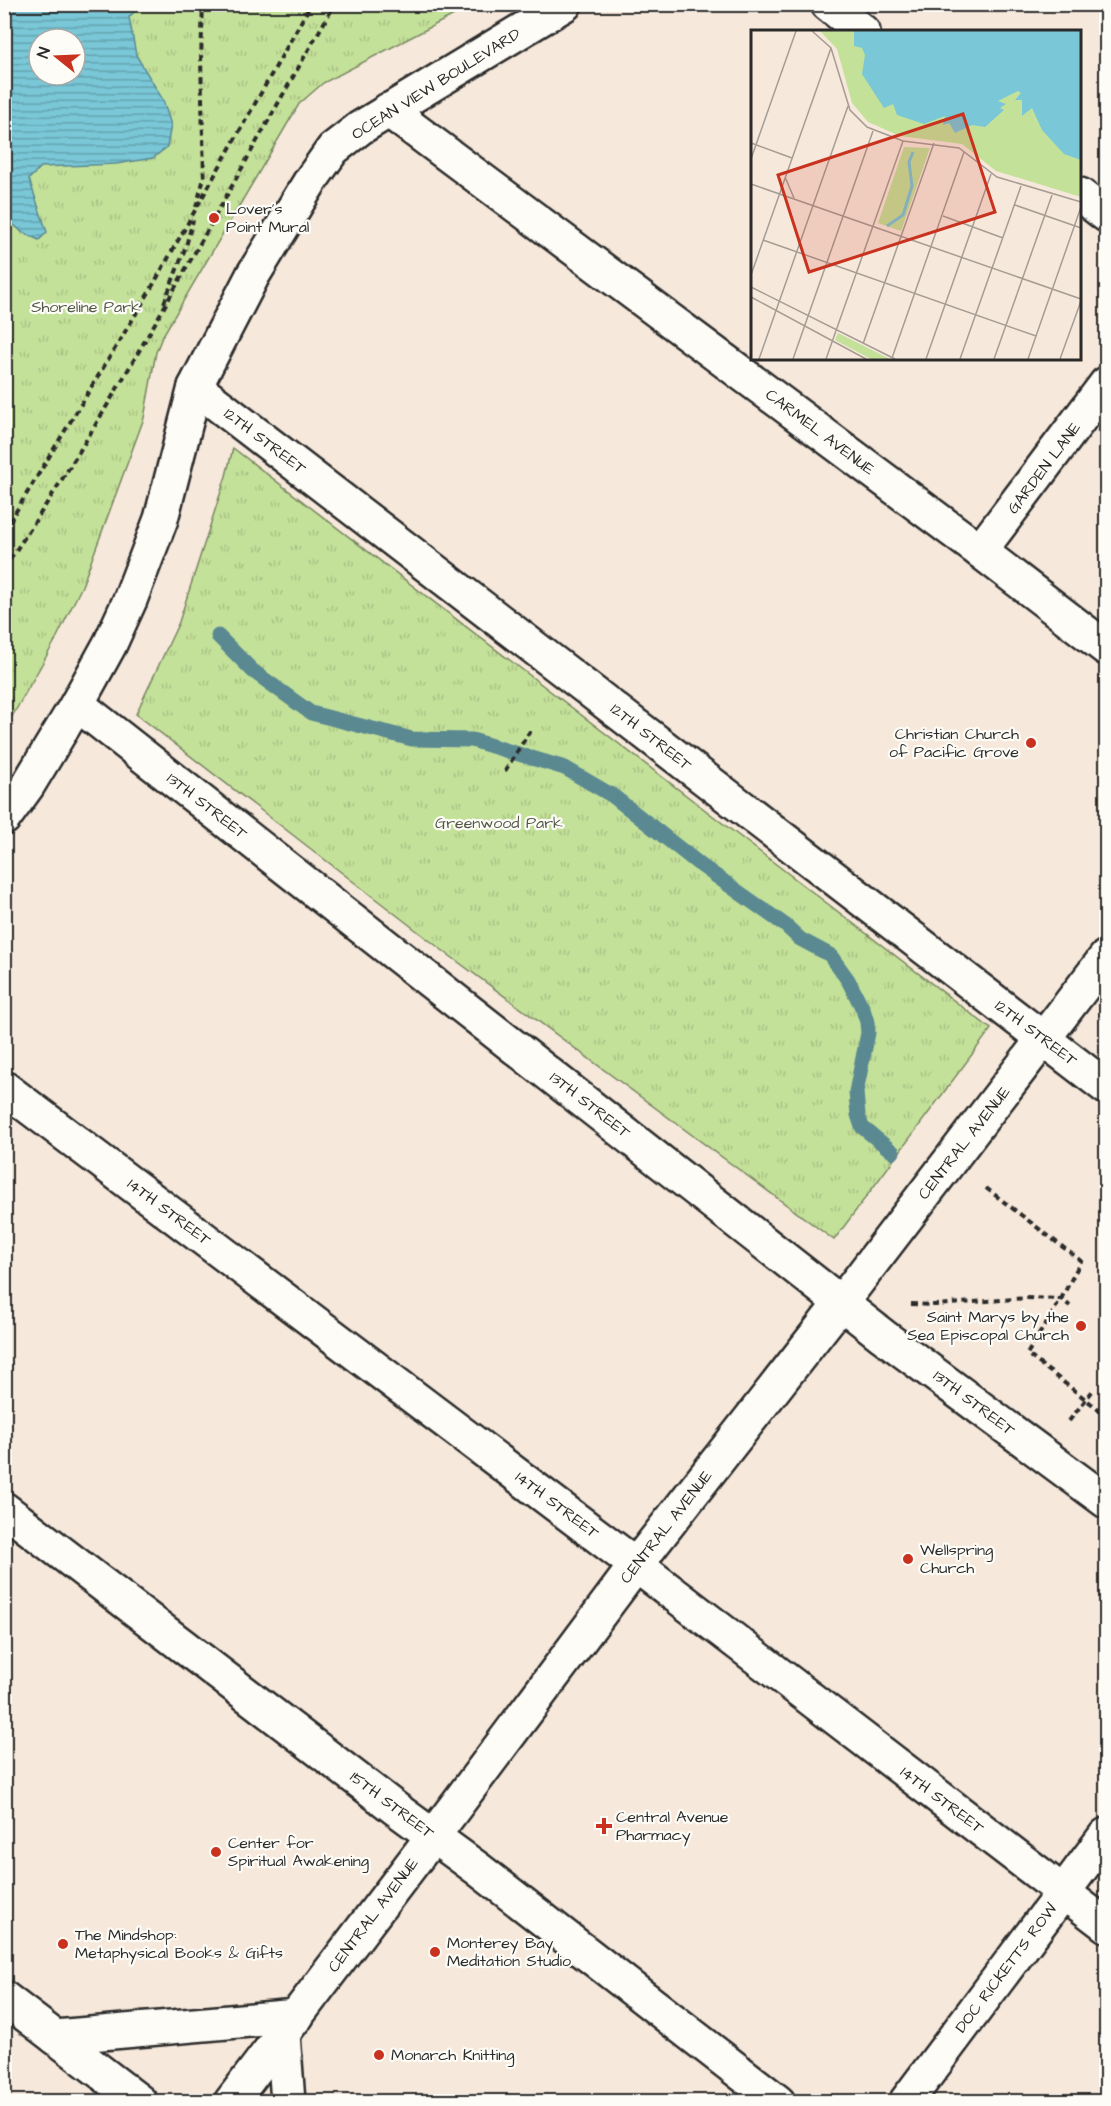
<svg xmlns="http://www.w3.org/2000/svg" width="1111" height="2106" font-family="'Architects Daughter',sans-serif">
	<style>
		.park { fill: url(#park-tufts); stroke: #788662; stroke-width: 1.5; fill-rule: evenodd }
		.water { fill: url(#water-rules); stroke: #5a8992; stroke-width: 1.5; fill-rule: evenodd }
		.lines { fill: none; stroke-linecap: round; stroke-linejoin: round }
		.stream { stroke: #5a8992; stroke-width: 15 }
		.street-casing { stroke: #2b2b2b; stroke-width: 38 }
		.secondary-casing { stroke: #2b2b2b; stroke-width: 38 }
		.path { stroke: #2b2b2b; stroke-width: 4; stroke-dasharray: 6 4.5; stroke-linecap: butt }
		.street { stroke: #fdfcf7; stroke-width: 33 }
		.secondary { stroke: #fdfcf7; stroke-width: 33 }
		.poi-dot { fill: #c8321e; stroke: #fdfcf7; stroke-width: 2 }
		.labels { text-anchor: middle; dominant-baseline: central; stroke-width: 4.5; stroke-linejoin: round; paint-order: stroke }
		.street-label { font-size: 16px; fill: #2b2b2b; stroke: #fdfcf7 }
		.poi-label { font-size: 16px; fill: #2b2b2b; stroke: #fdfcf7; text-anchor: start }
		.park-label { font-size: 16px; fill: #515846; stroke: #fdfcf7 }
		.inset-river { fill: none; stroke: #79c7d7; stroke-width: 3 }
		.inset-road { fill: none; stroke: #a59c94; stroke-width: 1.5 }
		.view { fill: #c8321e; fill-opacity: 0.15; stroke: #c8321e; stroke-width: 3 }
		.inset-edge { fill: none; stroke: #2b2b2b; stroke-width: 3 }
	</style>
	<defs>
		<pattern id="park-tufts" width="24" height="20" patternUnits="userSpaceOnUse" patternTransform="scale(1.5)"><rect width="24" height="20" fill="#c4e199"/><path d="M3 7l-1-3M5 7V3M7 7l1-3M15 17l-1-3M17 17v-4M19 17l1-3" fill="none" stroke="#a9c184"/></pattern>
		<pattern id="water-rules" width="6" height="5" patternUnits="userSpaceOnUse" patternTransform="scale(1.5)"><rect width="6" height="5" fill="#79c7d7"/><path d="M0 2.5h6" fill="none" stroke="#63a2af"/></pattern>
	</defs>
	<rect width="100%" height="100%" fill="#f6e8da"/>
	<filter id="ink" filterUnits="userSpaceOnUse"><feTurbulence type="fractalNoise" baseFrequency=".0167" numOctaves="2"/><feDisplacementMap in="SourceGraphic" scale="12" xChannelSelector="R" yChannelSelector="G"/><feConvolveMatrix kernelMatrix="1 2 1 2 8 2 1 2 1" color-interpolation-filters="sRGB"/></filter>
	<g filter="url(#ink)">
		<!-- park -->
		<g class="park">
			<path d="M5,5H473L323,83L299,104L162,337L156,352L144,418L82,586L55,641L5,729ZM39,39H75V75H39Z"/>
			<path d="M233,448L991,1029L834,1240L438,947L136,714L179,622L226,476Z"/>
		</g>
		<!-- water -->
		<path class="water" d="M4,5H141L129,17L136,55L163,100L171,125L167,147L153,158L116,164L41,167L29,179L47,232L39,240L22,232L5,217ZM39,39H75V75H39Z"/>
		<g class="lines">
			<!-- stream -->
			<path class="stream" d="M218,636L253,671L311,713L412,739L472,740L565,768L613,796L699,864L785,925L800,939L830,955L848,980L863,1009L867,1022L868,1033L856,1092L858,1115L862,1127L893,1152"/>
			<defs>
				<g id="street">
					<path d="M828,4L863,32"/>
					<path d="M388,110L980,551L1106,648"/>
					<path d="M1080,195L1106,215"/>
					<path d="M195,387L1106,1087"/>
					<path d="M980,551L1106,384"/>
					<path d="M77,704L883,1336L1106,1501"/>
					<path d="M4,1088L636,1565L1106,1925"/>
					<path d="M4,1509L396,1809L478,1869L778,2102"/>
					<path d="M4,1998L140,2102"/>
					<path d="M283,2034L288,2102"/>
					<path d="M55,2037L297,2016"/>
					<path d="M906,2102L1106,1835"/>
				</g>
				<g id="secondary">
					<path d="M4,818L28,785L77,704L110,644L130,600L161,519L195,387L253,275L311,180L333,149L360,128L565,4"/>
					<path d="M231,2102L452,1811L636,1565L841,1303L1106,957"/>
				</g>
			</defs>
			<!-- street casing -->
			<use href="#street" class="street-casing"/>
			<!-- secondary casing -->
			<use href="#secondary" class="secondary-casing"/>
			<!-- path -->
			<g class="path">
				<path d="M196,207L204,178L201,59L203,4"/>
				<path d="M164,303L186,246L193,220"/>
				<path d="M4,531L148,294L311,4"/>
				<path d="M4,568C127,388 225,192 335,4"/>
				<path d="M505,771L530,731"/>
				<path d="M986,1188L1081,1261L1061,1299L1027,1354L1106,1415"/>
				<path d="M911,1304L935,1305L1027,1298L1061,1299L1070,1306"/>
				<path d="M1069,1421L1094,1389"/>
			</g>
			<!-- street -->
			<use href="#street" class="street"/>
			<!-- secondary -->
			<use href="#secondary" class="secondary"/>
		</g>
	</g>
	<!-- markers -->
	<g class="poi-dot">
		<circle cx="214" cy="218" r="6"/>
		<circle cx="1031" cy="743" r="6"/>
		<circle cx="1081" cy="1326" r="6"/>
		<circle cx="908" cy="1559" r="6"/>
		<path d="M601 1817h6v6h6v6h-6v6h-6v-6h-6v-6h6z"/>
		<circle cx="216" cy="1852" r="6"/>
		<circle cx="63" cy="1944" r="6"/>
		<circle cx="435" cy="1952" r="6"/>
		<circle cx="379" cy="2055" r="6"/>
	</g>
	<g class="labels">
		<!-- street labels -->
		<g class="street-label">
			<text transform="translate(436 84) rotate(-32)">OCEAN VIEW BOULEVARD</text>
			<text transform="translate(820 432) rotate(37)">CARMEL AVENUE</text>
			<text transform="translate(265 441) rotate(37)">12TH STREET</text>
			<text transform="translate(1044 468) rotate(-53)">GARDEN LANE</text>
			<text transform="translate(651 737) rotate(38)">12TH STREET</text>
			<text transform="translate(207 806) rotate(38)">13TH STREET</text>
			<text transform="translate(1036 1033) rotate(37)">12TH STREET</text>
			<text transform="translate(590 1105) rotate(38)">13TH STREET</text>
			<text transform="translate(964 1143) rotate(-52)">CENTRAL AVENUE</text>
			<text transform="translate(169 1212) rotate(37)">14TH STREET</text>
			<text transform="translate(974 1403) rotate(37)">13TH STREET</text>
			<text transform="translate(557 1505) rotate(37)">14TH STREET</text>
			<text transform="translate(666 1527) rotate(-52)">CENTRAL AVENUE</text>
			<text transform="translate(942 1800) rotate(37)">14TH STREET</text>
			<text transform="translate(392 1805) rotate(37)">15TH STREET</text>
			<text transform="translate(373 1915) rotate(-53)">CENTRAL AVENUE</text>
			<text transform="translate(1006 1968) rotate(-53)">DOC RICKETTS ROW</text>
		</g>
		<!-- poi labels -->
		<g class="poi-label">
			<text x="226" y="209">Lover's<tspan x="226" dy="18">Point Mural</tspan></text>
			<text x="1019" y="734" text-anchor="end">Christian Church<tspan x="1019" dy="18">of Pacific Grove</tspan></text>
			<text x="1069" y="1317" text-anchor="end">Saint Marys by the<tspan x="1069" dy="18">Sea Episcopal Church</tspan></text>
			<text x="920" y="1550">Wellspring<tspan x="920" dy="18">Church</tspan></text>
			<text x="616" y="1817">Central Avenue<tspan x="616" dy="18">Pharmacy</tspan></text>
			<text x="228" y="1843">Center for<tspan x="228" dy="18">Spiritual Awakening</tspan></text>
			<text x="75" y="1935">The Mindshop:<tspan x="75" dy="18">Metaphysical Books &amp; Gifts</tspan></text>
			<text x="447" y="1943">Monterey Bay<tspan x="447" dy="18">Meditation Studio</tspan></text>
			<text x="391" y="2055">Monarch Knitting</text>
		</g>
		<!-- park labels -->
		<g class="park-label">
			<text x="86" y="307">Shoreline Park</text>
			<text x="499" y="823">Greenwood Park</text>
		</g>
	</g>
	<!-- overview -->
	<g transform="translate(751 30)">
		<rect width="330" height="330" fill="#f6e8da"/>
		<path d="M87,303L139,329H120L84,310Z" fill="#c4e199"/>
		<path d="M69,1H330V167L245,141L211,114L149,106L117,92L101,73L86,19ZM153,117L179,118L150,201L127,193Z" fill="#c4e199"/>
		<path d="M103,1H330V130L313,124L291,100L281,78L271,86V70H264L270,63L267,61L247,71L255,74L249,78L253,80L234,97L221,95L204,103L198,93L192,95L194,86L173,94L146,85L142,74L133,78L111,44L114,25L111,18L103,16Z" fill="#79c7d7"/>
		<path class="inset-river" d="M136,196L152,185L161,156L158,132L162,122"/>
		<path class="inset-road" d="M61,1L80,18L99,80L116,97L152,111L208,118L246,147L330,172M0,113L41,128M0,129L45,1M34,147L43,168M0,154L330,269M264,175L330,198M192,186L252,208M12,210L285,306M0,245L80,18M0,257L144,329M0,267L115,329M112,314L183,113M141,328L213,122M8,329L97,76M42,329L122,101M75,329L152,111M175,329L240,144M209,329L270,156M243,329L301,165M277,329L330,177M309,329L330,271"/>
		<path class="view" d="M212,84L244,182L58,242L27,145Z"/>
		<rect width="330" height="330" class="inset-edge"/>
	</g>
	<!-- margin -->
	<rect width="1111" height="2106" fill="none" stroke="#fdfcf7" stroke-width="24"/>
	<rect x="12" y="12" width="1087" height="2082" fill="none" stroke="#2b2b2b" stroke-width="2" filter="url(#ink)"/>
	<!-- north arrow -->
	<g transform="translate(57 57) rotate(288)"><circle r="28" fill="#fdfcf7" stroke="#a9a8a5" stroke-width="1.5"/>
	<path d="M0-4.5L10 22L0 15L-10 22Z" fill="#c8321e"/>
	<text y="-9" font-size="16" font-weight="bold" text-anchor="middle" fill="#2b2b2b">N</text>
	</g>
</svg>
